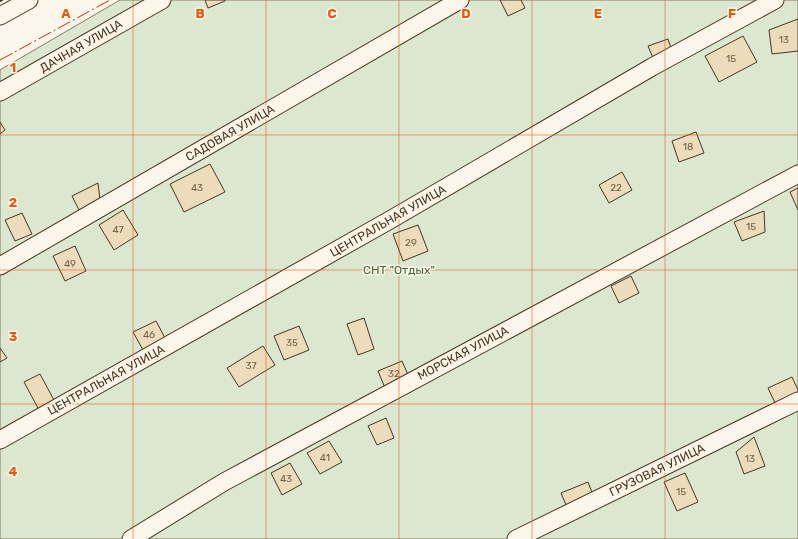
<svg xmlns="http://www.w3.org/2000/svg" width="798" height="539" font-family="Rubik,sans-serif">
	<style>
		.green { fill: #dce7d0; stroke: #887966 }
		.building { fill: #ecdcbc; stroke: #4a3520 }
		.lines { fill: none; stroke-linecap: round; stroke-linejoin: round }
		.minor-casing { stroke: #4a3520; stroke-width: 19 }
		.minor { stroke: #fbf6e9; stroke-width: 17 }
		.wall { stroke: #4a3520; stroke-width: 2 }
		.power { stroke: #c62828; stroke-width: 1; stroke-dasharray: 14 3 2 3; stroke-linecap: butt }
		.grid { fill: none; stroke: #e8590c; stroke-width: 1; stroke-opacity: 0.55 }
		.labels { text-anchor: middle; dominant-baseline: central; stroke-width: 3; stroke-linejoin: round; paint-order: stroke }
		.number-label { font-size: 10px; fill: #725f47 }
		.street-label { font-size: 12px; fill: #4a3520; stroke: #fbf6e9 }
		.park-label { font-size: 12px; fill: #436837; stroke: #fbf6e9 }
		.grid-label { font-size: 13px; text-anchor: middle; font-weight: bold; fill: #e8590c; stroke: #fbf6e9; stroke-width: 3; stroke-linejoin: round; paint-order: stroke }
	</style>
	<rect width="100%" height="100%" fill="#fbf6e9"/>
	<!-- green -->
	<path class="green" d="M120,0H798V539H0V70Z"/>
	<!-- building -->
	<g class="building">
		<path d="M205,0H225V1L208,8Z"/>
		<path d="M500,0H521L525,8L508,16Z"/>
		<path d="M798,19V51L772,54L769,30Z"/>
		<path d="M743,36L757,62L719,82L705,56Z"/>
		<path d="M668,39L672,51L653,58L648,46Z"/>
		<path d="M0,122L5,130L0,134Z"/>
		<path d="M696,132L704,153L679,162L672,141Z"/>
		<path d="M210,164L225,192L184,212L170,184Z"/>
		<path d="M622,172L632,190L609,203L599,185Z"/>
		<path d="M98,183L100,200L79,210L72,196Z"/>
		<path d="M798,188V210L790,192Z"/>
		<path d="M123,210L138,235L114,250L99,225Z"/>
		<path d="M764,211L765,232L742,241L734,222Z"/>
		<path d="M22,213L32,234L15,241L5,220Z"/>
		<path d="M418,225L428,251L403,261L393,234Z"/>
		<path d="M75,246L86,271L65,281L53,256Z"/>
		<path d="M631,276L639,293L619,303L611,286Z"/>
		<path d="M364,318L374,349L358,355L347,324Z"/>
		<path d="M156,321L165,338L143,350L133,332Z"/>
		<path d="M299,326L309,350L284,360L274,336Z"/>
		<path d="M263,346L275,365L239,387L227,368Z"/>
		<path d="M0,348L7,358L0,362Z"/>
		<path d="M402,361L409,377L385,388L378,371Z"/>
		<path d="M40,374L55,402L39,410L24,382Z"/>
		<path d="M792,377L798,390V396L776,405L768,388Z"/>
		<path d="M386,418L394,438L377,445L368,426Z"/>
		<path d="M754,437L765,466L744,474L736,452Z"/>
		<path d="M329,441L342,462L320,474L307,453Z"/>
		<path d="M290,463L302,484L282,495L271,473Z"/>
		<path d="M685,473L698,502L677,511L664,482Z"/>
		<path d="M588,482L593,495L566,505L561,493Z"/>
	</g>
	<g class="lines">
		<defs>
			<g id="minor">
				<path d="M0,16L29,0"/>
				<path d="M0,92L162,0"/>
				<path d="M0,266L460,0"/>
				<path d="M0,440L390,220L652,67L775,0"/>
				<path d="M131,539L224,482L798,174"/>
				<path d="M516,539L798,401"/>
			</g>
		</defs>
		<!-- minor casing -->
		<use href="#minor" class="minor-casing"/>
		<!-- minor -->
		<use href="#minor" class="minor"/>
		<!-- wall -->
		<path class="wall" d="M0,1L2,0"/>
		<!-- power -->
		<path class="power" d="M0,60L110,0"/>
	</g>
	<!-- grid -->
	<path class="grid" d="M133,0V539M266,0V539M399,0V539M532,0V539M665,0V539M0,135H798M0,270H798M0,404H798"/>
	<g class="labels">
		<!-- number labels -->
		<g class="number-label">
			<text x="784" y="40">13</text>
			<text x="731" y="59">15</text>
			<text x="688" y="147">18</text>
			<text x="197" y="188">43</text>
			<text x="616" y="188">22</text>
			<text x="751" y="227">15</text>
			<text x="118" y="230">47</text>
			<text x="411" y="243">29</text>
			<text x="70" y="264">49</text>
			<text x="149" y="335">46</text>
			<text x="292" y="343">35</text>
			<text x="251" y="366">37</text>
			<text x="394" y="374">32</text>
			<text x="325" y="458">41</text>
			<text x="750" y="459">13</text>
			<text x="286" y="479">43</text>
			<text x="681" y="492">15</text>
		</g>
		<!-- street labels -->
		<g class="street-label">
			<text transform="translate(81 46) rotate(-30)">ДАЧНАЯ УЛИЦА</text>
			<text transform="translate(230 133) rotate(-30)">САДОВАЯ УЛИЦА</text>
			<text transform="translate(388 221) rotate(-30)">ЦЕНТРАЛЬНАЯ УЛИЦА</text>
			<text transform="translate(463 353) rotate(-28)">МОРСКАЯ УЛИЦА</text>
			<text transform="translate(106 380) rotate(-29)">ЦЕНТРАЛЬНАЯ УЛИЦА</text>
			<text transform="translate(657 470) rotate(-26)">ГРУЗОВАЯ УЛИЦА</text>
		</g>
		<!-- park labels -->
		<g class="park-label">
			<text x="399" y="270">СНТ "Отдых"</text>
		</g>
	</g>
	<g class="grid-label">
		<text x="66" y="18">A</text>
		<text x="200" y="18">B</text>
		<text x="332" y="18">C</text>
		<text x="466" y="18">D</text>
		<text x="598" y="18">E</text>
		<text x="732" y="18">F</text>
		<text x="13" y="72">1</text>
		<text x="13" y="207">2</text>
		<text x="13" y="341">3</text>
		<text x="13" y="476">4</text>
	</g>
</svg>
